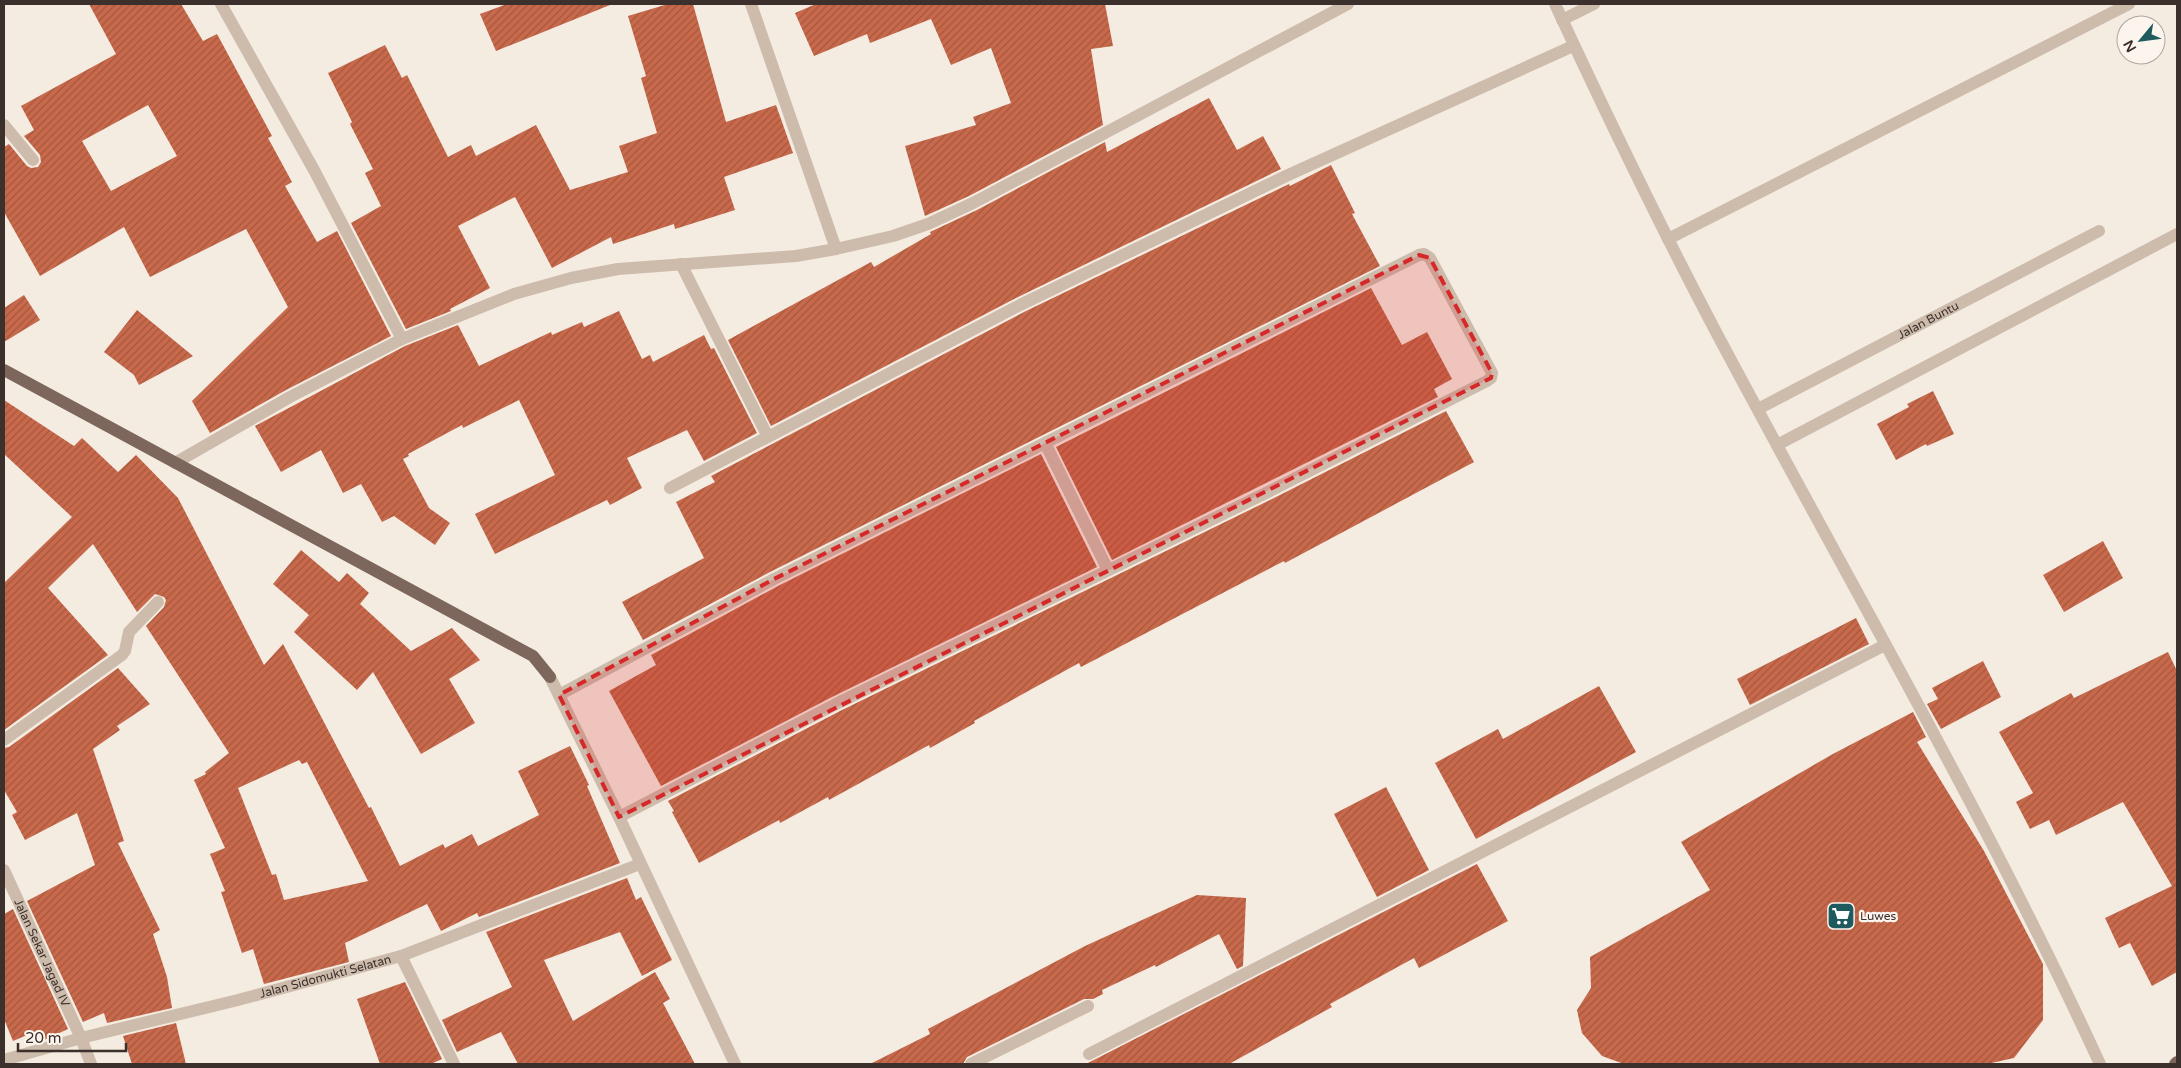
<svg xmlns="http://www.w3.org/2000/svg" width="2181" height="1068" font-family="'Varela Round',sans-serif">
	<style>
		.building { fill: url(#building-hatch); fill-rule: evenodd }
		.lines { fill: none; stroke-linecap: round; stroke-linejoin: round }
		.minor { stroke: #cdbbac; stroke-width: 12 }
		.major { stroke: #7d675c; stroke-width: 12 }
		.marked { fill: #d62828; fill-opacity: 0.2; stroke: #d62828; stroke-width: 4; stroke-dasharray: 10 6; stroke-linejoin: round }
		.labels { text-anchor: middle; dominant-baseline: central; stroke-width: 4.5; stroke-linejoin: round; paint-order: stroke }
		.street-label { font-size: 12px; fill: #3b302b; stroke: #fbf5ee }
		.poi-label { font-size: 12px; fill: #3b302b; stroke: #fbf5ee; text-anchor: start }
	</style>
	<defs>
		<pattern id="building-hatch" width="6" height="6" patternUnits="userSpaceOnUse" patternTransform="scale(1.25)"><rect width="6" height="6" fill="#c8694b"/><path d="M-1 1l2-2M0 6l6-6M5 7l2-2" fill="none" stroke="#a4573f"/></pattern>
	</defs>
	<rect width="100%" height="100%" fill="#f4ebe1"/>
	<!-- building -->
	<g class="building">
		<path d="M89,4H181L203,41L217,34L272,136L268,138L292,182L285,186L317,242L337,231L391,336L286,390L210,433L192,401L288,307L246,229L150,277L124,227L40,276L4,212V147L9,144L27,166L31,168L38,167L41,162L40,155L24,136L34,130L21,106L116,54ZM148,105L177,156L111,191L82,141Z"/>
		<path d="M507,4H610V5L496,51L480,14Z"/>
		<path d="M668,4H693L726,122L776,105L793,153L724,177L735,210L675,229L674,224L613,244L611,237L552,268L515,197L458,226L490,288L450,309L451,311L406,329L351,223L381,206L365,173L373,169L350,124L352,122L328,73L385,45L402,78L407,75L448,157L471,145L476,156L536,125L570,190L628,172L619,146L657,133L641,78L646,76L628,16Z"/>
		<path d="M816,4H1105L1113,46L1091,49L1103,125L969,196L925,216L905,146L976,125L973,117L1011,103L991,48L951,65L931,19L870,43L867,34L814,56L795,13Z"/>
		<path d="M1209,98L1237,150L1263,136L1281,169L1016,298L771,426L728,340L871,262L874,267L931,234L930,232L977,210L1105,142L1107,152Z"/>
		<path d="M1331,165L1355,213L1352,214L1380,266L770,572L643,640L622,602L704,558L676,502L715,482L711,476L1024,312L1289,184L1290,186Z"/>
		<path d="M1371,288L1402,345L1427,332L1452,379L1434,389L1438,397L1112,560L1056,447Z"/>
		<path d="M24,295L40,320L4,342V308Z"/>
		<path d="M137,310L193,356L139,385L134,375L104,352Z"/>
		<path d="M619,311L642,359L650,355L653,362L704,335L711,349L714,348L757,433L704,461L687,430L627,458L642,488L610,505L607,500L495,554L475,514L555,475L519,400L463,428L462,425L408,454L409,456L403,459L429,508L450,523L435,545L394,516L382,522L361,484L343,493L321,450L281,472L255,426L405,346L458,325L479,366L551,332L552,335L582,322L584,327Z"/>
		<path d="M1933,391L1954,434L1927,446L1926,444L1896,460L1877,424L1909,407L1907,404Z"/>
		<path d="M4,400L74,446L82,438L118,472L136,455L178,498L264,665L283,644L369,808L371,807L400,866L443,844L445,848L472,834L478,846L539,815L518,771L570,746L589,785L587,786L620,863L479,917L477,913L441,931L427,904L345,943L349,962L264,984L253,949L242,953L221,892L225,891L210,854L225,848L194,780L206,774L205,772L229,753L146,626L164,607L166,600L164,597L155,594L137,612L93,544L48,588L108,655L4,730V583L72,517L4,454ZM299,760L302,764L307,762L368,881L284,900L276,874L272,875L238,788Z"/>
		<path d="M1446,411L1474,462L1285,563L1284,561L1081,667L1079,663L974,721L975,723L930,748L929,745L829,800L828,797L780,823L779,820L699,863L672,812L674,811L668,801L840,711L1274,498Z"/>
		<path d="M1041,454L1097,567L832,697L661,786L609,691L656,665L651,655L778,586Z"/>
		<path d="M2103,541L2123,578L2064,612L2043,575Z"/>
		<path d="M301,550L339,582L347,573L369,593L360,604L411,651L452,628L480,660L449,679L475,723L421,754L373,672L357,690L294,632L309,615L273,584Z"/>
		<path d="M1856,618L1869,644L1750,705L1737,679Z"/>
		<path d="M2168,652L2177,671V972L2152,986L2130,943L2119,948L2105,918L2172,886L2123,802L2056,835L2049,820L2030,829L2016,802L2033,793L1999,732L2071,693L2074,698Z"/>
		<path d="M1983,661L2001,697L1941,729L1927,704L1938,699L1932,688Z"/>
		<path d="M118,668L150,704L117,726L120,730L93,749L124,841L118,843L160,930L153,934L167,977L172,1008L107,1023L104,1013L83,1022L27,901L95,865L77,813L25,840L12,815L17,812L4,790V748L9,747Z"/>
		<path d="M1599,686L1636,752L1476,839L1435,763L1498,729L1503,739Z"/>
		<path d="M1913,712L1926,737L1917,742L1984,851L2043,964V1020L2014,1058L1987,1064H1624L1602,1056L1582,1033L1577,1010L1591,988L1590,957L1710,890L1681,842L1831,755Z"/>
		<path d="M1386,787L1429,870L1377,897L1334,814Z"/>
		<path d="M1477,864L1508,921L1419,968L1414,958L1330,1004L1332,1007L1229,1064H1086Z"/>
		<path d="M627,878L636,900L641,897L672,960L642,976L620,932L544,960L573,1021L655,972L670,999L663,1003L695,1064H518L501,1032L457,1052L442,1020L512,987L486,932Z"/>
		<path d="M1197,895L1246,898L1243,966L1237,969L1219,934L1156,967L1155,965L1102,990L1103,994L1093,999H1084L967,1057L963,1064H870L930,1034L928,1029L1085,946Z"/>
		<path d="M13,909L68,1029L44,1040L39,1030L13,1041L4,1019V914Z"/>
		<path d="M405,982L442,1059L431,1064H380L357,999Z"/>
		<path d="M176,1023L186,1064H132L123,1036Z"/>
	</g>
	<g class="lines">
		<!-- minor -->
		<g class="minor">
			<path d="M221,4L314,170L402,339"/>
			<path d="M751,4L836,249"/>
			<path d="M1555,4C1606,114 1659,224 1716,332C1845,575 1985,814 2100,1064"/>
			<path d="M1562,20L1594,4"/>
			<path d="M4,125L33,160"/>
			<path d="M1668,239L2129,4"/>
			<path d="M681,264L767,435"/>
			<path id="s1" d="M1758,409L2099,231"/>
			<path d="M1045,443L1108,570"/>
			<path d="M1777,445L2177,234"/>
			<path d="M175,463L290,397L402,339L514,294L571,278L618,269L796,256L836,249L893,236L928,224L973,203L1348,4"/>
			<path d="M670,488L1020,305L1286,176L1573,46"/>
			<path d="M550,677L619,817L735,1064"/>
			<path d="M559,695L774,579L1419,255L1424,254L1430,258L1492,373L1491,378L1487,381L1270,491L836,704L619,817"/>
			<path d="M4,740L122,655L125,651L129,632L158,602"/>
			<path id="s2" d="M4,870L81,1038L91,1064"/>
			<path d="M401,956L454,1064"/>
			<path d="M1089,1054L1885,645"/>
			<path id="s3" d="M4,1060L81,1038L238,1000L401,956L640,864"/>
			<path d="M971,1064L1088,1006"/>
		</g>
		<!-- major -->
		<g class="major">
			<path d="M4,370L533,656L550,677"/>
			<path d="M2175,1064L2177,1062"/>
		</g>
	</g>
	<!-- marked area -->
	<path class="marked" d="M1419,255L1430,258L1492,373L1491,378L619,817L559,695L774,579Z"/>
	<!-- icons -->
	<defs>
		<symbol id="supermarket-square" viewBox="-11 -11 22 22"><rect x="-9" y="-9" width="18" height="18" rx="4" fill="#1f5a5e" stroke="#fbf5ee"/><path d="M-6-5.5h2.5l.6 2H6L4.5 2H-2.5L-4.4-4H-6ZM-1.5 3.2a1.3 1.3 0 1 0 .1 0ZM3 3.2a1.3 1.3 0 1 0 .1 0Z" fill="#fff"/></symbol>
	</defs>
	<g fill-rule="evenodd">
		<use href="#supermarket-square" x="1825" y="900" width="32" height="32"/>
	</g>
	<g class="labels">
		<!-- street labels -->
		<g class="street-label">
			<text stroke="none"><textPath href="#s1" startOffset="192">Jalan Buntu</textPath></text>
			<text stroke="none"><textPath href="#s2" startOffset="91">Jalan Sekar Jagad IV</textPath></text>
			<text stroke="none"><textPath href="#s3" startOffset="332">Jalan Sidomukti Selatan</textPath></text>
		</g>
		<!-- poi labels -->
		<g class="poi-label">
			<text x="1860" y="916">Luwes</text>
		</g>
	</g>
	<!-- border -->
	<rect width="2181" height="1068" fill="none" stroke="#3b302b" stroke-width="10"/>
	<!-- north arrow -->
	<g transform="translate(2141 40) rotate(241)"><circle r="24" fill="#fbf5ee" stroke="#aea6a0"/>
	<path d="M0-4L9 19L0 12L-9 19Z" fill="#1f5a5e"/>
	<text y="-8" font-size="14" font-weight="bold" text-anchor="middle" fill="#3b302b">N</text>
	</g>
	<!-- scale -->
	<path d="M18 1043v8h108v-8" fill="none" stroke="#3b302b" stroke-width="2.5"/>
	<text x="25" y="1043" font-size="15" fill="#3b302b" stroke="#fbf5ee" stroke-width="4" paint-order="stroke">20 m</text>
</svg>
